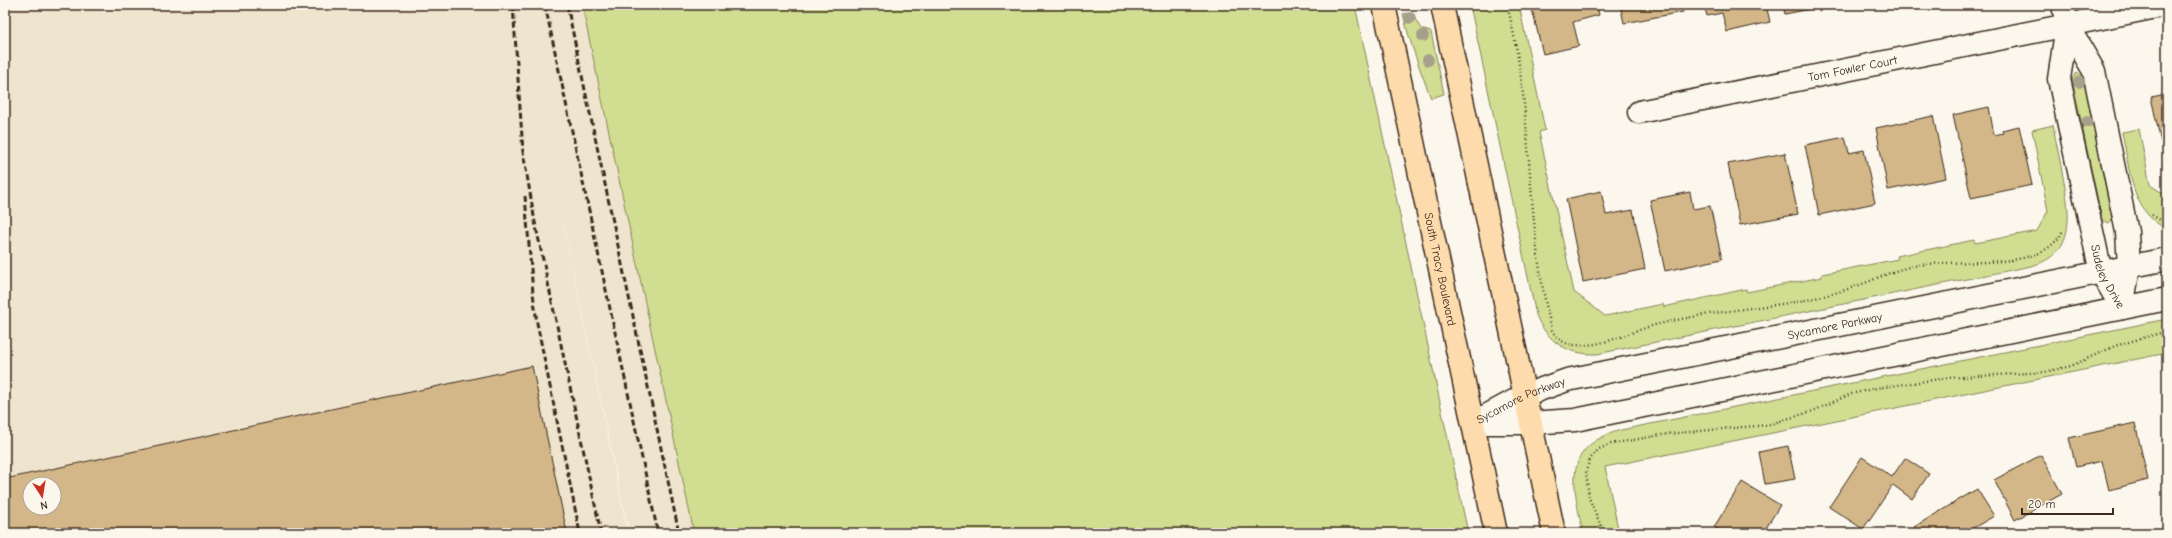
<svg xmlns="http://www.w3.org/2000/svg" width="2172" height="538" font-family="'Comic Neue',sans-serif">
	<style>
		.built { fill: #efe4ce; fill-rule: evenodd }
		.green { fill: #d1de92; stroke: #868458 }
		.building { fill: #d3b788; stroke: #3b2a1e; fill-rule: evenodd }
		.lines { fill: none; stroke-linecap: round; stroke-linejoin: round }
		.street-casing { stroke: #3b2a1e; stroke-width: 25 }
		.secondary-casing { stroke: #3b2a1e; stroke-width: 25 }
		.primary-casing { stroke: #3b2a1e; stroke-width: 25 }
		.path { stroke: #3b2a1e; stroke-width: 2.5; stroke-dasharray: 1 3; stroke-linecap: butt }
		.street { stroke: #fbf7ec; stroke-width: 22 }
		.secondary { stroke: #fbf7ec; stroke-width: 22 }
		.primary { stroke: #fedbac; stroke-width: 22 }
		.rail { stroke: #3b2a1e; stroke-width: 3; stroke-dasharray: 6 3; stroke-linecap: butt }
		.tree { fill: #a69f8b }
		.labels { text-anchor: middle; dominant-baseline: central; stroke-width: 3; stroke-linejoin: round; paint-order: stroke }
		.street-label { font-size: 12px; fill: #3b2a1e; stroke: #fbf7ec }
	</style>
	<rect width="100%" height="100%" fill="#fbf7ec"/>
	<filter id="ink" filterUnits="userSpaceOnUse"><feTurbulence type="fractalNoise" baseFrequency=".025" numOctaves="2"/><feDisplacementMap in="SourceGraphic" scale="8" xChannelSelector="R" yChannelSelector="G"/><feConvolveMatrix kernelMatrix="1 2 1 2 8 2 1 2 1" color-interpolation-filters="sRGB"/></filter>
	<g filter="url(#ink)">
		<!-- built -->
		<path class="built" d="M5,5H582L694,533H629L543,128L628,533H5ZM30,484H54V508H30Z"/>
		<!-- green -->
		<g class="green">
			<path d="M582,5H1355L1468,533H694Z"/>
			<path d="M1470,5H1519L1545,130L1539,132L1574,292L1605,316L1663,304L1664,307L1746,289L1747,292L1822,277V274L1898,259L1897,256L1974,240L1975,243L2037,231L2048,211L2032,130L2053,125C2056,143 2060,160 2063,177C2070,213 2077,254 2031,266L1597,354C1568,355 1547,342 1536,315Z"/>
			<path d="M1407,13L1414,17L1421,29L1431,32L1444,94L1431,98C1420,70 1410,43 1403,14Z"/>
			<path d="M2077,73L2083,76L2112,217L2111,222L2108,223L2102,220L2072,78Z"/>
			<path d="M2139,129L2150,185L2167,196V229C2130,212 2130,168 2122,132Z"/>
			<path d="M2167,319V353L1605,467L1619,533H1583C1573,484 1561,447 1621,430Z"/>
		</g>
		<!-- building -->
		<g class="building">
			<path d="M1531,5H1597L1599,15L1573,22L1579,46L1543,54Z"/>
			<path d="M1620,5H1682L1683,12L1624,23Z"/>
			<path d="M1704,5H1766L1770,22L1727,32L1722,13L1707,16Z"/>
			<path d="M1783,5H1831L1785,14Z"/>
			<path d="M2167,94V146L2162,147L2151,97Z"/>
			<path d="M1989,107L1994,135L2003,133L2002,130L2019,126L2032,185L1971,198L1953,115Z"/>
			<path d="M1933,116L1946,178L1888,190L1876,128Z"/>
			<path d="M1845,137L1849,153L1864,150L1875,203L1819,215L1805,145Z"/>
			<path d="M1785,153L1798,214L1740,225L1728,164Z"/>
			<path d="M1601,191L1606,215L1633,210L1645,269L1583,282L1566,199Z"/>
			<path d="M1690,192L1693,209L1710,206L1722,259L1665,271L1650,200Z"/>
			<path d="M532,366L567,533H5V479ZM30,484H54V508H30Z"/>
			<path d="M2135,423L2148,480L2109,490L2102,461L2076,467L2069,438Z"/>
			<path d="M1788,446L1795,479L1765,484L1759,452Z"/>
			<path d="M2041,455L2062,494L2015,520L1994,480Z"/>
			<path d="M1862,457L1892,477L1905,458L1929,474L1912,499L1893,485L1863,529L1829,507Z"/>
			<path d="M1742,482L1780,505L1763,533H1724L1714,527Z"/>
			<path d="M1977,489L1994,516L1970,530L1972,533H1917L1914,527Z"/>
		</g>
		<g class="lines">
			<defs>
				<g id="street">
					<path id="s1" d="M2063,5L2067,25L2059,79L2098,259L2101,272L2122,308"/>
					<path d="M2067,25L2094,71L2127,232L2129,267L2122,308"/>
					<path id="s2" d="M1639,112L2166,5"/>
				</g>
				<g id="secondary">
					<path id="s3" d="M1473,423L1525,395L1567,380L2167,259"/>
					<path d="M1475,423H1530L1575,420L2167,299"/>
				</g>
				<g id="primary">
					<path id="s4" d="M1384,5L1496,533"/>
					<path d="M1442,5L1554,533"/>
				</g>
			</defs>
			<!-- street casing -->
			<use href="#street" class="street-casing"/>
			<!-- secondary casing -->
			<use href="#secondary" class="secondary-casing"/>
			<!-- primary casing -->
			<use href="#primary" class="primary-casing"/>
			<!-- path -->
			<g class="path">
				<path d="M1507,5C1535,111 1524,224 1552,330C1557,339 1565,345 1576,345C1604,347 1629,332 1655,325C1691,316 1728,311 1765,306C1795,303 1825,297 1854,287C1874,280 1893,270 1914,266C1953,259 1995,267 2034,255C2046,251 2058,242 2063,230"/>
				<path d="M2152,215L2167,224"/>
				<path d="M1601,526L1589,498L1586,471L1590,459L1599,449L1611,444L1667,434L1767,425L1813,411L1851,394L1877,388L1947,378L2045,372L2071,366L2115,346L2167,331"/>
			</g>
			<!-- street -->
			<use href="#street" class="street"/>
			<!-- secondary -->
			<use href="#secondary" class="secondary"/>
			<!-- primary -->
			<use href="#primary" class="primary"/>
			<!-- rail -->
			<g class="rail">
				<path d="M513,5L523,152L535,222L601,533"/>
				<path d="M545,5L658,533"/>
				<path d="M567,5L679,533"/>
				<path d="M525,196L533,293L537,323L580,533"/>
			</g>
		</g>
		<!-- trees -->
		<g class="tree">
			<circle cx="1410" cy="18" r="6"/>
			<circle cx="1423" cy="36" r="6"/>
			<circle cx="1428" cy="60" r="6"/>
			<circle cx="2079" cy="82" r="6"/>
			<circle cx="2087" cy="122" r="6"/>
		</g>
	</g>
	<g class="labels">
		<!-- street labels -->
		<g class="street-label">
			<text stroke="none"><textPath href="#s2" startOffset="218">Tom Fowler Court</textPath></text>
			<text stroke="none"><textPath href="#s4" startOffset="270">South Tracy Boulevard</textPath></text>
			<text stroke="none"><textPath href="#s1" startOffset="279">Sudeley Drive</textPath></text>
			<text stroke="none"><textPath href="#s3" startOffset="377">Sycamore Parkway</textPath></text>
			<text stroke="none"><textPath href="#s3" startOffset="53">Sycamore Parkway</textPath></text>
		</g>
	</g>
	<!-- margin -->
	<rect width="2172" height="538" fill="none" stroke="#fbf7ec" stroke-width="20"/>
	<rect x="10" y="10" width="2152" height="518" fill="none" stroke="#3b2a1e" stroke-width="1.5" filter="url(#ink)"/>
	<!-- north arrow -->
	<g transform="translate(42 496) rotate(168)"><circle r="19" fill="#fbf7ec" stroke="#aea59a"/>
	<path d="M0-3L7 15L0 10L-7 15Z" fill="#c8321e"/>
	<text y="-6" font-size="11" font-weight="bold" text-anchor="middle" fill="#3b2a1e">N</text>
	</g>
	<!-- scale -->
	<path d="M2022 508v6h91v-6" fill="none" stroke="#3b2a1e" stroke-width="2"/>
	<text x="2028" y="508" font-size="12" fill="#3b2a1e" stroke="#fbf7ec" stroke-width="3" paint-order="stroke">20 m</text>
</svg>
